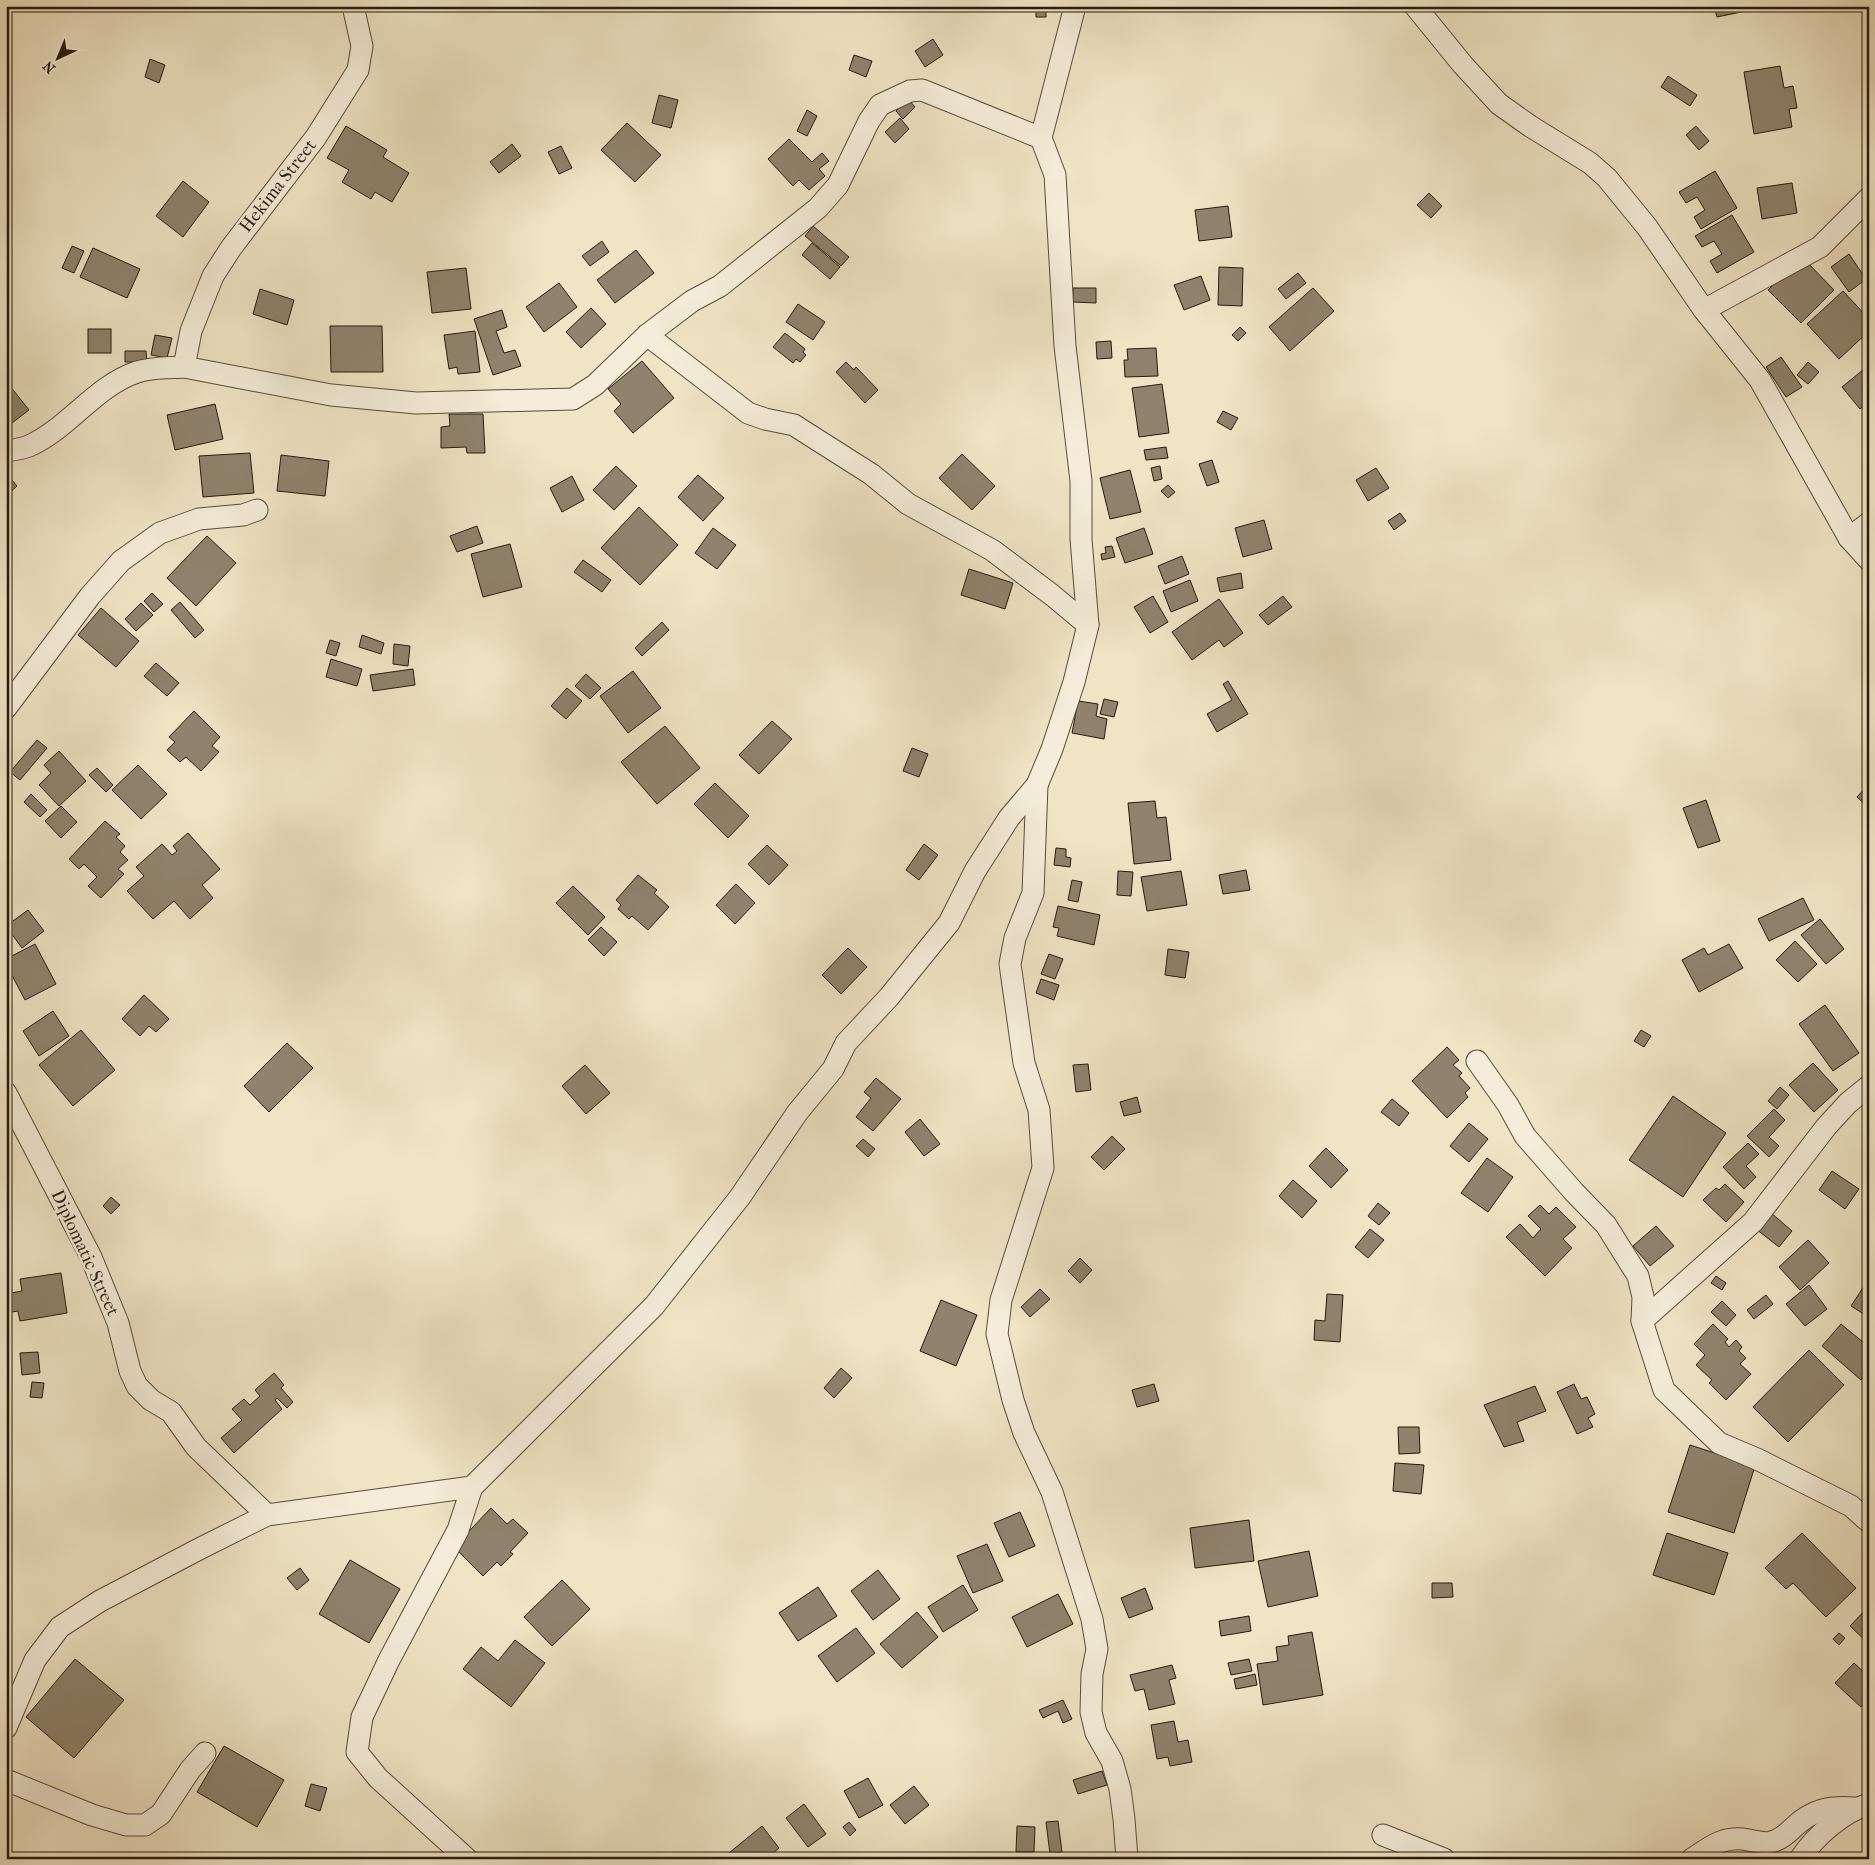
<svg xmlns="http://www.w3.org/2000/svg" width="1875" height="1865" font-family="'IM FELL French Canon',serif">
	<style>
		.building { fill: #8f836d; stroke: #261a0f }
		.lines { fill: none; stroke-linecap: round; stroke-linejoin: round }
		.minor-casing { stroke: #584c3c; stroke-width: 23 }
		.minor { stroke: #f5edd9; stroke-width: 21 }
		.labels { text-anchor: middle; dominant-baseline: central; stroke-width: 5; stroke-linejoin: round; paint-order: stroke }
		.street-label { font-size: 18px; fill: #261a0f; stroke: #f5edd9 }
	</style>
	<rect width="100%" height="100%" fill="#efe4c4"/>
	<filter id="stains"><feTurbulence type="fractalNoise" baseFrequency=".004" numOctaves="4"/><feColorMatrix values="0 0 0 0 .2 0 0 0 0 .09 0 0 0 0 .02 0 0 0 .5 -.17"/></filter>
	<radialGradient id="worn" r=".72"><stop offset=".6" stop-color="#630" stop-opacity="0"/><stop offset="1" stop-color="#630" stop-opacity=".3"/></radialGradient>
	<!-- building -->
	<g class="building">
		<path d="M1046,6V17H1036V7Z"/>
		<path d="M1714,6H1745L1746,11L1717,17Z"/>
		<path d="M933,39L943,55L925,67L915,51Z"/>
		<path d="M854,55L872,61L866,77L849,70Z"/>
		<path d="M150,59L165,65L159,83L145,77Z"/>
		<path d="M1780,66L1784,88L1793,86L1797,108L1789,109L1792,127L1754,134L1744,72Z"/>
		<path d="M1668,76L1697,95L1690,106L1661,87Z"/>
		<path d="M659,95L678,100L671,128L652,123Z"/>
		<path d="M908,99L915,107L903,119L896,111Z"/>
		<path d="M807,110L817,116L807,136L797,131Z"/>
		<path d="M900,118L909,129L895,143L885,132Z"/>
		<path d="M627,123L661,155L635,182L601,150Z"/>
		<path d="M346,126L387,150L383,157L409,173L392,202L375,192L371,199L342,182L349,170L327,158Z"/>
		<path d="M1696,126L1709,141L1699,150L1686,135Z"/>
		<path d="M789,139L812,162L822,153L829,161L819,169L825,176L809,190L799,180L793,186L768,159Z"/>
		<path d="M512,144L521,156L499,173L490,162Z"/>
		<path d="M561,146L572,168L559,174L548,152Z"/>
		<path d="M1715,171L1737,208L1701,229L1694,217L1705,210L1697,197L1686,203L1679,192Z"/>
		<path d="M183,181L209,202L183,237L156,216Z"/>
		<path d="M1792,183L1797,213L1762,219L1757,188Z"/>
		<path d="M1429,193L1442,206L1431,218L1417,205Z"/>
		<path d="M1228,206L1232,237L1199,241L1195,210Z"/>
		<path d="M1732,215L1754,252L1717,273L1710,261L1722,254L1714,241L1702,247L1695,236Z"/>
		<path d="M813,226L849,257L841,266L805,236Z"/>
		<path d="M602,241L609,252L590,266L582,256Z"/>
		<path d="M812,243L840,267L830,279L802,255Z"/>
		<path d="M72,246L84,251L74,273L62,268Z"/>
		<path d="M93,248L140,269L127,298L80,277Z"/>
		<path d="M636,250L654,273L615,303L597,280Z"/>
		<path d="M1849,254L1866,279L1849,292L1831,267Z"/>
		<path d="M1802,257L1834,290L1801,323L1768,290Z"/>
		<path d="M1219,267L1243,268L1242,306L1218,305Z"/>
		<path d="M466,268L471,309L432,313L427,272Z"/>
		<path d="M1298,273L1306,283L1286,299L1278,289Z"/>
		<path d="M1201,276L1210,300L1184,310L1174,285Z"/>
		<path d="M559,283L577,307L544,332L526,307Z"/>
		<path d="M1073,288H1096V303L1073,302Z"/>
		<path d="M1313,288L1334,311L1290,351L1269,327Z"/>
		<path d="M260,289L294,300L287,325L253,314Z"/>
		<path d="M1843,291L1869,319V331L1839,359L1807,324Z"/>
		<path d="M798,304L825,322L813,340L786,322Z"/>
		<path d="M591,308L606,324L581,348L566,332Z"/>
		<path d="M502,310L507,327L496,331L504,353L515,350L521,366L493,375L474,319Z"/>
		<path d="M330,326H382L383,372H331Z"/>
		<path d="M1240,327L1246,333L1238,341L1232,335Z"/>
		<rect x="88" y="329" width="23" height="24"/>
		<path d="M475,331L480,372L458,374L457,367L449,369L444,335Z"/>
		<path d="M785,333L805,349L803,352L806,355L800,362L796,359L793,363L773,347Z"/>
		<path d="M155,335L172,338L167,358L151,355Z"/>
		<path d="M1111,341L1112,358L1097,359L1096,342Z"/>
		<path d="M1156,348L1158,376L1125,377L1124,360H1128L1127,349Z"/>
		<path d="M125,351H146L147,362H125Z"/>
		<path d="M1781,357L1802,387L1786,397L1766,367Z"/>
		<path d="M642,361L674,398L633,433L614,411L621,404L608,389Z"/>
		<path d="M846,362L854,370L856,367L878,390L865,403L836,372Z"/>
		<path d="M1808,362L1819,372L1808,384L1797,375Z"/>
		<path d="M1869,365V402L1860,409L1842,387Z"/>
		<path d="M6,381L29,410L12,423L6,416L9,410L6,406Z"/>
		<path d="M1162,384L1169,433L1139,437L1132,388Z"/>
		<path d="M215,404L223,439L175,450L167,415Z"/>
		<path d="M1223,411L1238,418L1231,430L1217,422Z"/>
		<path d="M449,414H483L485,453H467L466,447L441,448V427L450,426Z"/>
		<path d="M1166,447L1168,458L1146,460L1144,450Z"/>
		<path d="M250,453L254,493L203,497L199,456Z"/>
		<path d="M962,454L995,486L972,510L939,478Z"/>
		<path d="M281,455L329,461L325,496L277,491Z"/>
		<path d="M1212,460L1219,482L1207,486L1199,464Z"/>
		<path d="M616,466L637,486L614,510L593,490Z"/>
		<path d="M1160,466L1162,479L1154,481L1151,468Z"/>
		<path d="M1376,468L1389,488L1368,501L1356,480Z"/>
		<path d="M1130,470L1141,512L1110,519L1100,478Z"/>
		<path d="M6,473L17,486L6,496Z"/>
		<path d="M698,475L724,498L703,521L678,497Z"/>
		<path d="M572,476L584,500L562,512L550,488Z"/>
		<path d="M1168,485L1175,492L1168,498L1161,491Z"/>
		<path d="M639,507L678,545L640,585L601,548Z"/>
		<path d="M1400,513L1406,521L1394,530L1388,521Z"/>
		<path d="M1264,520L1272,549L1243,557L1235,528Z"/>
		<path d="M477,526L483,543L457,552L450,536Z"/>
		<path d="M713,528L736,545L717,569L695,553Z"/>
		<path d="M1144,528L1153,554L1125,563L1116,538Z"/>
		<path d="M207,536L236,563L196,606L167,578Z"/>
		<path d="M510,544L522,587L483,597L471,554Z"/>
		<path d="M1112,546L1115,557L1102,560L1101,554L1106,553L1105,547Z"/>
		<path d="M1182,556L1189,574L1165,584L1158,566Z"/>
		<path d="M583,560L611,580L602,592L574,572Z"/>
		<path d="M969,569L1013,583L1005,609L961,595Z"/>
		<path d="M1241,573L1243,588L1220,592L1217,578Z"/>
		<path d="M1190,580L1198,601L1171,612L1163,591Z"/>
		<path d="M152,593L163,604L154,612L144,601Z"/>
		<path d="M1153,596L1168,622L1150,633L1134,607Z"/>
		<path d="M1283,596L1292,607L1268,625L1259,615Z"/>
		<path d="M1219,599L1243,633L1224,647L1219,640L1192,660L1172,632Z"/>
		<path d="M180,602L204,630L195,638L171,610Z"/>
		<path d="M141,603L153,615L136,631L125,619Z"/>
		<path d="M101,608L139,641L116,667L78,635Z"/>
		<path d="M662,622L669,630L642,656L635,648Z"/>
		<path d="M362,635L384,643L381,654L359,647Z"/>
		<path d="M330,640L340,643L336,656L326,653Z"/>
		<path d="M394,644L410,646L408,666L393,664Z"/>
		<path d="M331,659L362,669L357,686L326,677Z"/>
		<path d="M156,663L179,683L167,696L144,676Z"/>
		<path d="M413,669L415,685L373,691L370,675Z"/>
		<path d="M633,671L661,708L628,733L600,696Z"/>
		<path d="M586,674L601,688L590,699L575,686Z"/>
		<path d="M1228,681L1248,714L1217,732L1207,714L1232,700L1223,684Z"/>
		<path d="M567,688L582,701L566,719L551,706Z"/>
		<path d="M1104,699L1118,702L1114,717L1100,714Z"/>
		<path d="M1078,701L1098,704L1096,716L1107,719L1104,739L1072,733Z"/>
		<path d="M194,711L220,737L212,746L219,752L201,771L186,757L180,762L167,750L175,742L169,737Z"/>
		<path d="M772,721L792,739L759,774L739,755Z"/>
		<path d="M665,726L700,768L657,804L621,762Z"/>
		<path d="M37,740L47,748L20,780L10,772Z"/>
		<path d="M912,748L928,754L919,777L903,771Z"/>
		<path d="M59,751L86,781L59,806L39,785L51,773L44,765Z"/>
		<path d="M138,765L167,794L141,819L112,790Z"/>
		<path d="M97,768L113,785L106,792L89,775Z"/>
		<path d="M715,783L749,816L728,838L694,804Z"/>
		<path d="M1869,784V808L1857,797Z"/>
		<path d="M31,794L47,810L40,817L24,802Z"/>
		<path d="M1706,800L1720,841L1698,848L1683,808Z"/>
		<path d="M1155,801L1157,818L1166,817L1171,860L1134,864L1128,803Z"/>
		<path d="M61,806L77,822L61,838L45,821Z"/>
		<path d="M105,821L120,834L116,837L125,846L120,852L128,860L118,869L124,874L101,898L88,886L97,877L84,864L79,869L69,859Z"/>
		<path d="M188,833L220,869L202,885L213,898L190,919L174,901L153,919L127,891L144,876L136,867L162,844L172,855L177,851L173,846Z"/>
		<path d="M924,844L938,855L919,880L906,870Z"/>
		<path d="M767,845L788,865L769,885L748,864Z"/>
		<path d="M1056,848L1066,849V857L1071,858L1070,867L1054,865Z"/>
		<path d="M1246,870L1250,890L1223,894L1219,875Z"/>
		<path d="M1118,871L1133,872L1131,896L1117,895Z"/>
		<path d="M1181,871L1187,905L1147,911L1141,877Z"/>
		<path d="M638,875L657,890L654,893L669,907L648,930L632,916L629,919L618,909L621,905L616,900Z"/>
		<path d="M1072,880L1082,882L1078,902L1068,900Z"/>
		<path d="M736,884L755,903L735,924L716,905Z"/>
		<path d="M573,886L605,917L588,935L556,903Z"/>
		<path d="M1803,898L1814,920L1769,941L1758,919Z"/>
		<path d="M1058,906L1100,915L1094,945L1057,936L1059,928L1053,927Z"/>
		<path d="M28,910L44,931L22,948L6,926Z"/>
		<path d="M1820,919L1844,949L1826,964L1801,935Z"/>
		<path d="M601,927L617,942L604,956L588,940Z"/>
		<path d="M1795,941L1817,964L1798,982L1776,960Z"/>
		<path d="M35,944L56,984L25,1000L6,964V959Z"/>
		<path d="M1729,944L1743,968L1699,992L1682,960L1704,948L1708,955Z"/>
		<path d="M848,948L867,967L841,994L822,975Z"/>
		<path d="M1168,949L1189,952L1185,978L1165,975Z"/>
		<path d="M1049,954L1063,959L1055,979L1041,974Z"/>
		<path d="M1041,979L1059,985L1054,1000L1036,993Z"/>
		<path d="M144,995L169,1019L156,1032L149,1026L140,1036L122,1019Z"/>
		<path d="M1825,1005L1859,1053L1833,1071L1799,1024Z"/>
		<path d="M53,1011L69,1036L39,1056L23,1031Z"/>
		<path d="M81,1030L115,1070L73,1106L39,1065Z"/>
		<path d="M1641,1030L1651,1036L1644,1047L1634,1041Z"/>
		<path d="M287,1043L313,1068L269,1112L244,1086Z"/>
		<path d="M1447,1047L1459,1060L1453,1065L1462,1073L1459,1076L1470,1088L1465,1093L1468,1097L1447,1118L1412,1081Z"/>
		<path d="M1813,1063L1838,1090L1814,1112L1789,1085Z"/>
		<path d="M1088,1064L1091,1090L1076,1092L1073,1065Z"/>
		<path d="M585,1065L610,1093L586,1114L562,1086Z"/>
		<path d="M876,1078L901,1099L873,1131L856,1117L871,1098L864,1092Z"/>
		<path d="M1780,1087L1789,1095L1777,1109L1768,1101Z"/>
		<path d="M1673,1096L1726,1133L1683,1197L1629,1160Z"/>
		<path d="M1137,1097L1141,1112L1124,1116L1120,1102Z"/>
		<path d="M1392,1099L1409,1113L1399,1126L1381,1112Z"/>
		<path d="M1774,1109L1785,1120L1769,1137L1779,1146L1769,1157L1747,1136Z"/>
		<path d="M920,1119L940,1144L924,1156L905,1132Z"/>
		<path d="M1469,1123L1488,1139L1469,1162L1450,1146Z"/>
		<path d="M1112,1136L1125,1149L1104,1170L1091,1157Z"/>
		<path d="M863,1139L875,1149L868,1157L856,1146Z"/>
		<path d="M1748,1143L1759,1154L1746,1166L1756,1177L1744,1189L1723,1167Z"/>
		<path d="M1326,1148L1348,1170L1331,1188L1309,1166Z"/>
		<path d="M1487,1158L1513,1177L1488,1212L1461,1193Z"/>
		<path d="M1832,1171L1859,1189L1845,1209L1819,1190Z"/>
		<path d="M1293,1180L1317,1201L1302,1218L1279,1196Z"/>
		<path d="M1725,1184L1744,1202L1726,1222L1703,1200L1716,1188L1719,1190Z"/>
		<path d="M111,1197L120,1205L111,1214L103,1206Z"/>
		<path d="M1378,1203L1390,1213L1379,1225L1368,1216Z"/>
		<path d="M1540,1205L1549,1214L1556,1207L1576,1227L1563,1239L1572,1248L1545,1276L1506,1237L1520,1224L1533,1238L1541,1229L1528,1216Z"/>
		<path d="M1770,1212L1792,1231L1779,1247L1756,1229Z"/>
		<path d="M1656,1226L1674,1246L1650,1266L1633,1246Z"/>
		<path d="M1370,1229L1384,1240L1368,1258L1355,1247Z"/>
		<path d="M1808,1240L1829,1263L1800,1290L1779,1267Z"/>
		<path d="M1080,1258L1092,1270L1080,1283L1068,1271Z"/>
		<path d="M61,1273L67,1313L20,1321L18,1311L6,1313V1294L22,1291L20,1279Z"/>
		<path d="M1716,1276L1726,1283L1722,1290L1711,1283Z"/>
		<path d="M1866,1283L1869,1285V1313L1867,1316L1851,1306Z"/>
		<path d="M1809,1285L1827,1309L1805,1326L1786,1304Z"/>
		<path d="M1040,1289L1050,1299L1030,1317L1021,1307Z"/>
		<path d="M1327,1294L1343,1295L1340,1342L1314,1340L1315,1320L1325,1321Z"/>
		<path d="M1766,1295L1773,1304L1754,1319L1747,1310Z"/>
		<path d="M941,1300L977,1315L956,1366L920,1351Z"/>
		<path d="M1722,1301L1736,1315L1726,1326L1711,1312Z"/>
		<path d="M1713,1324L1728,1339L1725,1342L1729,1347L1736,1340L1742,1347L1739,1351L1746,1358L1740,1364L1751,1374L1726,1400L1709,1383L1712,1380L1696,1365L1705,1355L1694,1344Z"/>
		<path d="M1841,1324L1869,1347V1371L1861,1380L1822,1346Z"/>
		<path d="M1809,1350L1844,1385L1788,1442L1753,1407Z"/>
		<path d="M38,1352L40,1373L22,1375L20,1353Z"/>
		<path d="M841,1368L852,1378L834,1398L824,1388Z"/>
		<path d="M274,1373L284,1385L281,1388L293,1402L287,1408L277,1398L275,1400L282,1409L234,1453L221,1438L242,1420L232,1409L244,1399L250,1405L260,1396L255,1390Z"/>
		<path d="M32,1382L44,1383L42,1398L30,1397Z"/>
		<path d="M1154,1384L1159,1401L1137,1407L1132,1390Z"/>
		<path d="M1574,1384L1581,1399L1587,1397L1595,1414L1588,1418L1593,1427L1577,1434L1557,1392Z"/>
		<path d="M1535,1386L1546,1411L1517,1422L1524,1441L1504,1447L1484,1405Z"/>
		<path d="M1398,1427H1419L1420,1453L1399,1454Z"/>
		<path d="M1690,1445L1755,1466L1734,1533L1668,1512Z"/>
		<path d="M1395,1463L1424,1465L1421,1494L1393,1491Z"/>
		<path d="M491,1508L507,1524L513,1519L528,1533L510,1552L513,1554L501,1566L497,1562L483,1576L454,1547Z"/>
		<path d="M1020,1512L1035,1546L1009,1557L994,1523Z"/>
		<path d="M1249,1520L1254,1561L1195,1568L1190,1528Z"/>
		<path d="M1667,1533L1728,1553L1714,1595L1653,1575Z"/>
		<path d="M1802,1533L1856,1588L1826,1617L1793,1583L1786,1589L1765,1568Z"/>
		<path d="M987,1544L1003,1581L973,1593L957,1556Z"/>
		<path d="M1309,1551L1318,1596L1268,1607L1258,1561Z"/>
		<path d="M350,1560L400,1589L369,1643L319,1614Z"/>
		<path d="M300,1568L309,1580L297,1590L287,1578Z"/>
		<path d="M878,1570L900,1599L873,1620L851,1591Z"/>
		<path d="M562,1580L590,1609L552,1646L524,1617Z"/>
		<path d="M1432,1583H1452L1453,1597L1432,1598Z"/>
		<path d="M963,1585L978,1610L943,1632L928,1607Z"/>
		<path d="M818,1587L837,1616L798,1641L779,1613Z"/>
		<path d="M1145,1588L1153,1609L1129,1618L1121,1598Z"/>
		<path d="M1058,1594L1073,1624L1027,1647L1012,1617Z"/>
		<path d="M1869,1606V1644L1850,1626Z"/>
		<path d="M917,1612L938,1637L902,1668L880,1644Z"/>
		<path d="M1249,1616L1251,1631L1221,1636L1219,1621Z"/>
		<path d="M856,1628L875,1653L837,1682L818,1656Z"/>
		<path d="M1312,1632L1323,1695L1263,1705L1257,1664L1278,1661L1276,1647L1289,1645L1288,1636Z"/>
		<path d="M1839,1633L1845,1638L1839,1645L1833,1639Z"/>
		<path d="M515,1640L545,1663L511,1707L463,1669L481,1647L498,1661Z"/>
		<path d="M75,1659L124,1700L74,1758L26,1717Z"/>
		<path d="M1249,1659L1252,1671L1231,1675L1228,1663Z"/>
		<path d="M1854,1663L1869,1677V1699L1861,1707L1835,1683Z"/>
		<path d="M1172,1665L1176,1678L1169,1680L1175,1704L1149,1710L1144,1689L1135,1691L1130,1675Z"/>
		<path d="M1255,1674L1257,1685L1236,1689L1234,1679Z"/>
		<path d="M1063,1700L1072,1719L1063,1723L1058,1711L1043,1718L1039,1710Z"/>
		<path d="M1174,1721L1178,1742L1188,1740L1192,1762L1170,1766L1168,1757L1157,1759L1151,1725Z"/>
		<path d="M224,1746L284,1780L257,1827L197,1792Z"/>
		<path d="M1102,1771L1107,1785L1078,1794L1073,1780Z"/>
		<path d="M868,1778L883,1805L859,1818L844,1791Z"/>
		<path d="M311,1784L327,1788L320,1811L305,1806Z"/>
		<path d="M914,1786L929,1805L905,1824L890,1805Z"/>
		<path d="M804,1804L826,1834L808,1847L786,1818Z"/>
		<path d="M1058,1821L1062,1852L1050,1854L1046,1822Z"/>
		<path d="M849,1822L856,1830L850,1836L843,1827Z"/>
		<path d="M762,1826L779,1848L766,1859H725L724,1857Z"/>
		<path d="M1017,1826L1035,1827L1034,1852H1016Z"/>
	</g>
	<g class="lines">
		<defs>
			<g id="minor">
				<path d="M1415,6L1463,65L1499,104L1530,126L1590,163L1607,178L1647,227L1704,310L1760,380L1849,538L1869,560"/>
				<path d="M1704,310L1820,247L1869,198"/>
				<path d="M647,335L748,413L765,419L794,425L808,434L871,474L908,504L992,550L1052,595L1088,625"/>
				<path d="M184,367L191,331L213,276L231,248L316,137L358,70L362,46L353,6"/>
				<path d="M6,451C13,450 22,449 29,446C69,428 95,386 137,372C152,367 169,368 184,367L331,395L416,403L573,399L595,385L647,335L692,301L720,286L818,208L838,185L869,121L880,105L910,91L922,90L1041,138"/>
				<path d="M1849,538L1869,523"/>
				<path d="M6,708L90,596L121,561L160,533L199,519L243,515L257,510"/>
				<path d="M1037,785L1033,893L1015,938L1010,964L1024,1063L1039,1110L1043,1168L1001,1300L997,1334L1013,1400L1024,1433L1052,1492L1092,1619L1097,1649L1092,1674L1091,1712L1096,1733L1112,1761L1120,1789L1124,1819L1127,1859"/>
				<path d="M1477,1061L1508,1105L1525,1136L1574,1192L1606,1225L1638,1276L1643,1297L1642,1321L1664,1390L1719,1443L1757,1459L1851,1506L1869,1522"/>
				<path d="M6,1093L91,1257L118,1323L130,1371L137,1386L151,1400L171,1412L196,1447L267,1515"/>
				<path d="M1642,1321L1753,1222L1826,1127L1848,1103L1869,1086"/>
				<path d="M6,1728L35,1660L60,1627L100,1601L201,1548L267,1515L472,1487L654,1306L740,1197L797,1113L833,1069L846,1043L889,997L949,923L975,871L1009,818L1037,785L1052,749L1074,682L1088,625L1081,539V481L1065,346L1055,175L1041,138L1075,6"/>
				<path d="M6,1780L92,1815L126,1825H145L161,1814L190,1770L205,1753"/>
				<path d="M1383,1835L1444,1859"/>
				<path d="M467,1859L378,1778L357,1752L362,1717L389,1660L458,1530L472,1487"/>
				<path d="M1692,1859C1711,1846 1725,1835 1748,1840C1755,1841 1764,1844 1771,1842C1780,1840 1788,1833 1794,1827C1812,1810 1829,1806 1854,1808"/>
				<path d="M1800,1859C1815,1836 1843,1812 1869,1804"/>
			</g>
		</defs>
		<!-- minor casing -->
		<use href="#minor" class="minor-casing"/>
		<!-- minor -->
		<use href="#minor" class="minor"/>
	</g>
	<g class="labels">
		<!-- street labels -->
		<g class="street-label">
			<text transform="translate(278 186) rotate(-52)">Hekima Street</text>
			<text transform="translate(85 1253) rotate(65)">Diplomatic Street</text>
		</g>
	</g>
	<!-- margin -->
	<rect width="1875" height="1865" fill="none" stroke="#efe4c4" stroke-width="25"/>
	<rect x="8" y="8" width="1860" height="1850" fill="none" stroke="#261a0f" stroke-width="2.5"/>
	<rect x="12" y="12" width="1850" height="1840" fill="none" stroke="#261a0f"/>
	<!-- north arrow -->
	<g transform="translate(58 58) rotate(224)" stroke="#f5edd9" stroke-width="4" paint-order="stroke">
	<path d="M0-4L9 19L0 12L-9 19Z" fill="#261a0f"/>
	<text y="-8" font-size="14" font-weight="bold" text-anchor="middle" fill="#261a0f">N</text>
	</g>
	<rect width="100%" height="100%" filter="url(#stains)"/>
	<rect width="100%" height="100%" fill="url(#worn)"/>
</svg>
